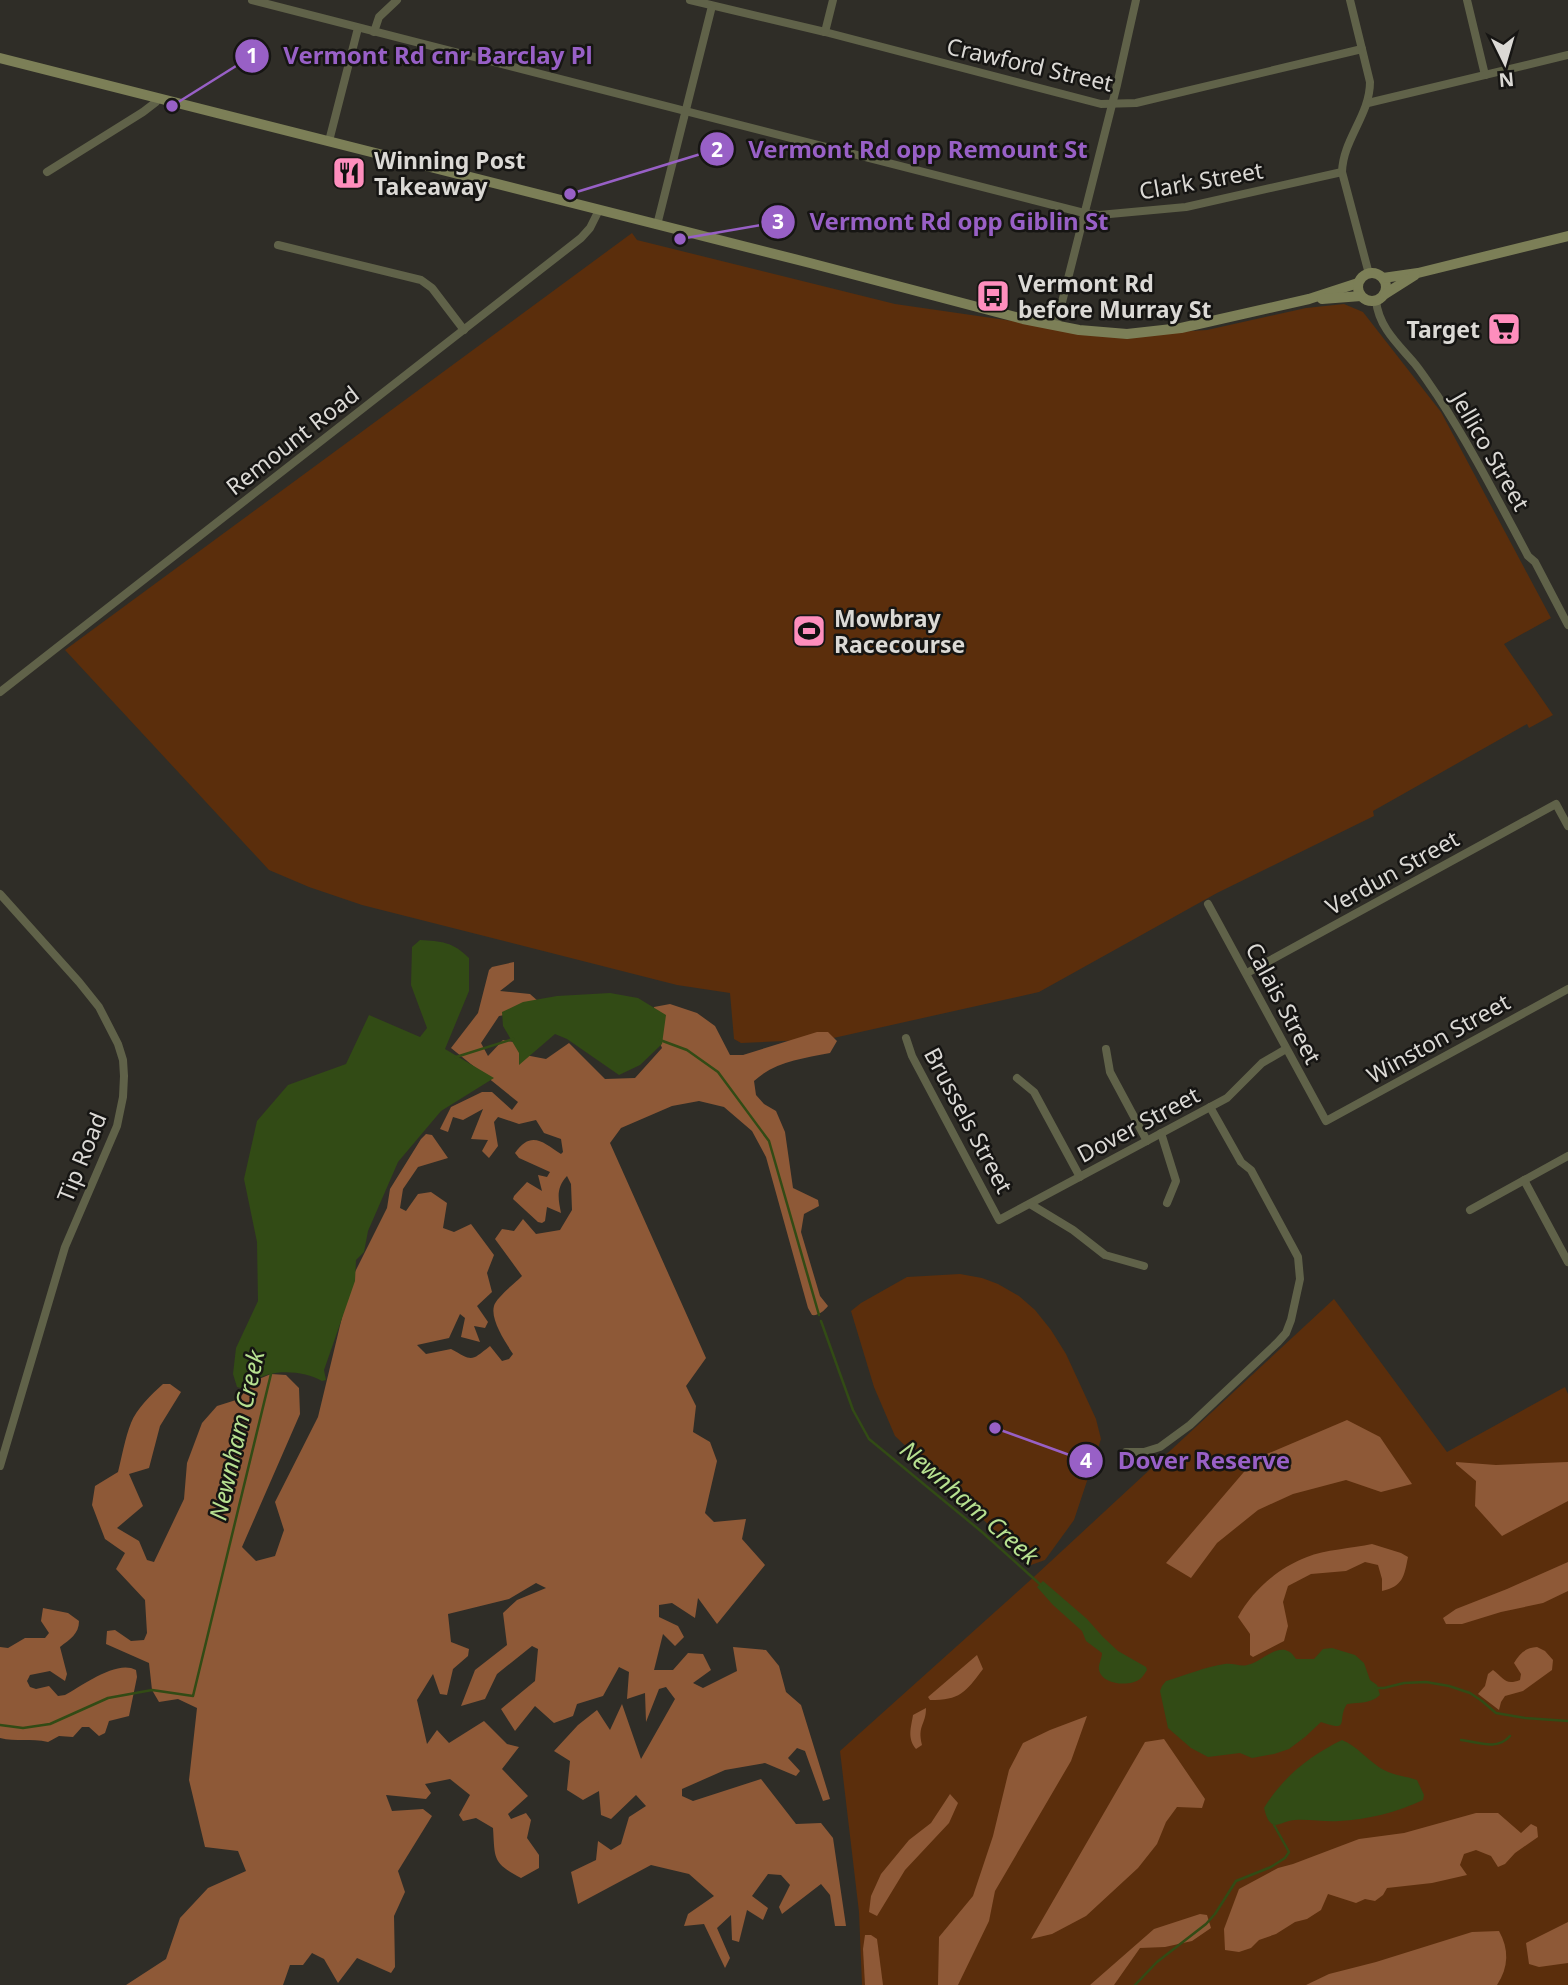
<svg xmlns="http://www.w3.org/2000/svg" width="1568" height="1985" font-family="'Noto Sans',sans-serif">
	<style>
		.green { fill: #5b2e0c }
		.forest { fill: #8e5937 }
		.water { fill: #324b15 }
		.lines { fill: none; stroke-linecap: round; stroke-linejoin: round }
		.stream { stroke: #324b15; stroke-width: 2.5 }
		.street { stroke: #606249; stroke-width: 8 }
		.secondary { stroke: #7c7f57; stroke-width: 10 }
		.labels { text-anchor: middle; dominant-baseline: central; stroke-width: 5; stroke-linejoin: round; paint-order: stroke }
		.street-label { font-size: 23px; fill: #dbd9d5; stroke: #161513 }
		.poi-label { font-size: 23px; font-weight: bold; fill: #dbd9d5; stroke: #161513; text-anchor: start }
		.water-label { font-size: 24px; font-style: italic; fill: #b7e190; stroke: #161513 }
		.leader { fill: none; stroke: #9860c6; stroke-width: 2.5 }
		.callout-dot { fill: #9860c6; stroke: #161513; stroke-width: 2.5 }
		.mark-label { font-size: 21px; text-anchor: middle; font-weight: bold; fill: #fff }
		.callout-label { font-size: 24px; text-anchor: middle; font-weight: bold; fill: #9860c6; stroke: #161513; stroke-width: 5; stroke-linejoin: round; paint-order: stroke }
	</style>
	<rect width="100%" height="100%" fill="#2f2d27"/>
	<!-- green -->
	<g class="green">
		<path d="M632,233L637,240L895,304L1116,336L1207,330L1306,308L1344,304L1363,312L1441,412L1551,618L1504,644L1553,715L1529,728L1527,724L1373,811L1374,816L1217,893L1039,992L829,1039L741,1043L734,1039L730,993L677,985L362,905L309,887L269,870L65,650Z"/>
		<path d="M960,1274L982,1278L998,1284L1019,1296L1035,1310L1051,1330L1066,1354L1096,1419L1101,1439L1074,1520L1045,1560L1031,1565L895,1436L874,1387L851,1311L861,1303L907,1277Z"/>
		<path d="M1334,1299L1447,1452L1565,1387L1568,1394V1985H862L859,1912L840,1751L1036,1575Z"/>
	</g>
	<!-- forest -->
	<g class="forest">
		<path d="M514,962V980L500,991L530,994L539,1002L534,1010L499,1016L481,1043L488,1056L503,1040L518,1043L525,1055L546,1059L569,1043L605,1079L635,1078L662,1048L652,1024L654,1007L670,1004L697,1013L715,1026L730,1055H743L817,1032H828L837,1041L830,1053C801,1059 776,1061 754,1081L756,1095L764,1104L776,1111L785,1132L793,1188L818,1200L819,1206L804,1214L801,1232L820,1296L828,1306C824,1311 818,1316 812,1315L808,1308L766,1157L752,1131L724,1107L699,1101L672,1106L621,1128L610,1143L706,1358L686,1386L696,1406L693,1432L710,1442L717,1461L705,1513L714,1522L746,1519L742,1539L765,1565L717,1624L698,1598L695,1618L672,1603L659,1605V1617L678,1626L684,1637L675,1646L663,1634L654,1670H673L688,1653L703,1654L711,1670L693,1683L703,1688L737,1671L733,1647L766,1650L779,1666L786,1692L801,1705L830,1799L823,1801L805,1751L797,1748L788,1758L800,1771L796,1776L765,1763L725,1770L682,1789V1796L693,1801L761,1779L796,1824L821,1823L833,1838L846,1926H835L830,1895L821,1884L782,1914L779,1907L790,1885L781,1875L768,1874L752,1896L768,1908L763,1920L747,1910L739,1942L732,1940L731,1915L717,1928L730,1958L725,1968L704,1924L684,1926L688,1914L714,1896L689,1874L651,1865L578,1904L571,1872L596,1860L598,1841L611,1850L621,1844L629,1817L646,1806L636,1795L611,1819L601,1815L599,1791L583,1800L567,1790L570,1761L554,1751L578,1725L597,1710L610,1730L622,1704L641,1759L675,1699L666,1687L659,1689L646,1722L645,1693L627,1699L629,1672L619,1667L603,1696L577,1704L573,1716L554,1723L535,1706L515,1731L501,1709L535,1681L538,1649L532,1646L497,1674L485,1699L461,1706L475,1670L507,1645L503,1613L517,1600L546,1588L536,1583L509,1599L448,1614L451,1642L469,1649L468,1656L453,1669L447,1695L440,1694L433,1674L417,1700L427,1744L437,1730L449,1743L484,1721L507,1744L519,1747L502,1769L528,1796L508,1814L511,1819L526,1813L531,1820L527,1838L539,1855V1868L521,1878C492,1863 495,1858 493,1828L476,1818L463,1821L459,1815L470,1795L450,1779L425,1784L431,1793L426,1799L386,1795L392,1811L423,1809L432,1816L398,1871L405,1892L394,1916L395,1967L391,1973L357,1958L338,1983L324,1959L312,1953L303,1965H290L283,1985H126L166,1959L180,1918L208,1888L246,1871L238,1851L205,1847L189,1780L197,1708L178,1699L159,1702L152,1690L149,1663L106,1644L107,1631L115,1630L131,1641L144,1640L147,1633L145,1600L116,1569L125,1553L105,1539L92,1505L95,1486L118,1472C122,1456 125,1438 131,1423C136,1409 152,1394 163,1384H170L181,1392L160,1426L149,1468L129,1474L143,1506L117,1528L139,1541L147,1560L154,1562L184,1499L187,1463L202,1423L217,1406L236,1400L259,1379L271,1374L286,1375L299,1388L300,1414L242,1547L256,1561L275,1556L284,1530L275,1502L318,1417L351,1280L387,1208L390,1189L421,1139L426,1134L432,1135L448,1158L418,1167L403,1189L400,1208L406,1211L418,1194L431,1192L447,1203L443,1228L454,1232L471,1224L494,1255L487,1273L492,1292L477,1306L488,1322L485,1328L474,1326L480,1342L461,1337L465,1318L460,1314L449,1338L417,1345L426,1354L451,1349C473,1361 470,1362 490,1346L502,1361L509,1359L513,1354C506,1343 490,1320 494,1306C496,1298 515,1283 522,1276L495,1239L502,1229L514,1231L523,1219L536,1234L560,1230L572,1210L571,1184L567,1176C556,1188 558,1198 561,1213L547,1207L545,1221L542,1223L538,1222L513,1199L514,1196L527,1182L542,1191L538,1175L547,1177L550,1172L519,1158L515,1153C531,1130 543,1142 561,1154L563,1152L561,1139L544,1133L536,1120L519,1124L498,1117L494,1122L498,1146L489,1158L482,1151L488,1140L471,1139L483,1109L463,1120L453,1117L448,1132L440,1129L451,1107L482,1092H492L512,1110L518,1102L451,1048L478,1013L489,970L492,967Z"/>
		<path d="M1347,1420L1380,1437L1412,1484L1381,1492L1346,1480L1293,1494L1258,1510L1217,1543L1191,1578L1166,1563L1255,1459Z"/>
		<path d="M1456,1462L1496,1465L1568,1462V1501L1502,1536L1475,1506L1476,1481L1456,1464Z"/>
		<path d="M1372,1544L1401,1553L1408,1557C1404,1577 1403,1586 1382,1591V1579L1378,1565L1365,1562L1346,1571L1311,1574L1288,1586L1283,1602L1288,1626L1284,1641L1253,1657L1250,1655V1634L1238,1617C1253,1590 1278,1568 1307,1557C1324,1550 1353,1548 1372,1544Z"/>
		<path d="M1568,1562V1591L1543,1603L1501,1612L1462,1624H1446L1443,1618L1456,1609L1507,1589Z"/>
		<path d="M43,1608L68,1613L79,1621C79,1634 70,1639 60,1647L67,1674L65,1681L50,1671L30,1675L27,1681L30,1687L36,1689L49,1686L58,1696L65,1695C82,1686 117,1659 136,1670L137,1677L129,1716L109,1721L105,1733L99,1736L89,1727H82L73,1737L59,1736L48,1742C31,1738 16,1742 0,1738V1647L8,1648L25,1638H45L49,1633L41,1621Z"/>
		<path d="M1537,1647L1545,1651L1553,1660L1552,1670L1523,1691L1505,1696L1501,1702L1499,1710L1478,1694L1485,1686L1488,1674L1493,1670C1504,1678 1505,1686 1520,1680L1521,1674L1514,1663C1520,1653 1525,1648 1537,1647Z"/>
		<path d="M977,1655L983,1669C965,1693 960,1700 930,1700L928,1697Z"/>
		<path d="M926,1708C926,1725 917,1725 922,1745L916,1749C907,1738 911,1728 913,1715Z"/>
		<path d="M1087,1716L1071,1761L995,1891L989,1921L958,1985H938L939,1937L973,1896L993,1836L1009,1770L1023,1743L1050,1730Z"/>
		<path d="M1164,1739L1205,1799L1202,1808L1177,1807L1166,1822L1157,1844L1138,1868L1086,1916L1052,1934L1031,1939L1145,1742Z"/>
		<path d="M950,1794L958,1803L949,1823L905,1870L877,1916L869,1912L871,1896L881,1874L909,1840L931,1823Z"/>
		<path d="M1476,1813H1498L1521,1833L1531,1824L1537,1827L1538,1837L1515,1853L1505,1864L1498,1867L1491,1856L1476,1850L1464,1854L1460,1865L1467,1875L1432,1883L1387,1888L1383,1895L1375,1901L1365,1899L1356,1903L1328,1894L1321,1910L1307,1919L1295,1922L1276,1934L1259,1940L1251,1948L1239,1952L1225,1950L1224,1929L1239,1889L1278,1868L1293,1864L1359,1839L1404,1833Z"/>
		<path d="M1200,1914L1207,1915L1211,1928L1192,1941L1165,1947L1140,1948L1114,1985H1090L1154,1929Z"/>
		<path d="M1568,1922V1963L1539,1967L1529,1964L1526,1943Z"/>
		<path d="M1499,1931C1509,1949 1509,1967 1497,1985H1306L1329,1974L1376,1962L1472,1932Z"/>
		<path d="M865,1935H871L877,1939L883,1985H865L863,1949Z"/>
	</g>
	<!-- water -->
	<g class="water">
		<path d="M420,940C441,941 453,942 469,958V991L445,1049L494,1078L441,1111L398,1162L368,1231L364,1252L356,1260L355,1281L324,1370L326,1380L322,1381C304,1371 272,1368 255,1381C252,1383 250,1387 248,1390L237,1387L233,1374L236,1348L258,1301L257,1242L244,1179L257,1121L288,1085L346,1064L369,1015L420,1037L427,1028L411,985L412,947Z"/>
		<path d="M610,993L638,998L666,1015L662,1044L640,1065L619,1075L567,1039L555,1034L519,1065V1053L503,1026L502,1012L523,1002L557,996Z"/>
		<path d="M1043,1581L1087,1619L1103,1637L1118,1651L1146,1667L1147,1670C1145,1673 1142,1678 1140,1679C1130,1687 1102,1685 1099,1670C1098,1664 1102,1659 1102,1653L1086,1641L1082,1631L1053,1605L1037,1587Z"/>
		<path d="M1332,1648L1355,1655L1364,1663L1370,1680L1377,1685L1380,1695C1370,1704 1360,1702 1347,1704C1336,1720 1352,1733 1321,1722L1305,1737L1289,1749L1274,1754L1252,1758L1240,1753L1208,1757L1191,1748L1168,1728L1160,1691L1162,1686L1166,1681C1186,1675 1205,1667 1225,1664C1233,1663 1241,1667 1247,1665C1262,1663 1282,1636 1296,1659H1314L1323,1649Z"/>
		<path d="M1342,1740C1356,1745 1370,1763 1384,1770C1395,1776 1406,1776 1417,1780L1424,1795L1423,1800C1398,1812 1366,1820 1339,1821C1324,1822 1310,1819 1295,1820C1289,1820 1279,1825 1275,1825C1267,1823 1266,1814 1264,1808C1283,1777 1309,1756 1342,1740Z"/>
	</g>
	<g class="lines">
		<!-- stream -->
		<g class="stream">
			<path d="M660,1040L687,1050L718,1072L769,1141L819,1315"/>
			<path d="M456,1057L513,1039"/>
			<path d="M821,1321L853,1410L869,1439L982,1532L1042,1586"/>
			<path d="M1376,1688H1384L1404,1683L1426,1682L1449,1686L1470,1693L1482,1701L1496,1713L1525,1718L1568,1721"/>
			<path d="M0,1725L23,1728L50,1724L108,1698L152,1690L193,1696L271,1374"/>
			<path d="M1461,1740C1478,1742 1497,1751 1510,1736"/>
			<path d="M1135,1985L1157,1962L1206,1924L1215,1914L1236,1881L1271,1867L1285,1858L1289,1852L1274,1825"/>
		</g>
		<!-- street -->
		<g class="street">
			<path d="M252,0L1084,213L1099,215L1186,207L1342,172"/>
			<path d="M690,0L825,32L1101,104L1136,103L1362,49"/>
			<path d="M1350,0L1370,82C1370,115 1343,139 1342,172L1369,274"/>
			<path d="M1467,0L1485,75"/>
			<path d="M374,32L379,17L397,0"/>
			<path d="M825,32L833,0"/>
			<path d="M1368,103L1568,55"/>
			<path d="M329,141L358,28"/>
			<path d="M47,172L143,112L156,102L158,98"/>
			<path d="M657,225L712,6"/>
			<path d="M278,245L421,280L432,288L464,330"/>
			<path d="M1376,301C1379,328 1399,345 1415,364C1423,374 1430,385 1437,395C1471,447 1499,502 1528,556L1535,562L1568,625"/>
			<path d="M1056,326L1117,85L1136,0"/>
			<path d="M0,692L581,238L590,228L599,210"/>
			<path d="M0,894L79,982L99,1007L118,1044L123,1060L124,1076L123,1097L117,1126L65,1247L0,1466"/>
			<path d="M1208,904L1326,1121L1568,989"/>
			<path d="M1247,973L1556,804L1568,826"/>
			<path d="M906,1038L912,1056L999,1220L1227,1098L1262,1063L1286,1049"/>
			<path d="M1106,1049L1110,1072L1147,1141"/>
			<path d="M1017,1078L1034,1092L1080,1177"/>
			<path d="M1161,1133L1176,1181L1167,1203"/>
			<path d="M1524,1180L1568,1262"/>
			<path d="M1030,1204L1073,1230L1105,1255L1144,1266"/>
			<path d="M1470,1210L1568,1156"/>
			<path d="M1126,1452H1144L1160,1447L1190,1425L1278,1342L1286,1333L1291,1320L1300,1279L1298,1257L1251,1170L1241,1162L1210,1107"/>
		</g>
		<!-- secondary -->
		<g class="secondary">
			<path d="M0,58L810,263L1023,319L1079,330L1127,334L1181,328L1309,299L1358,283"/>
			<circle cx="1372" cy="287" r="14"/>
			<path d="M1383,278L1418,273L1568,236"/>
			<path d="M1385,294L1415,275"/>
			<path d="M1322,299L1361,296"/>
		</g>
	</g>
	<!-- icons -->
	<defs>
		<symbol id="restaurant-square" viewBox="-11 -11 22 22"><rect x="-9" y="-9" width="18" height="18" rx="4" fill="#fe8ebd" stroke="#161513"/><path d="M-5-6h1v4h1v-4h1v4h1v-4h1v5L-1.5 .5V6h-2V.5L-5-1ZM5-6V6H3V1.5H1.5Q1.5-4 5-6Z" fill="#111"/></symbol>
		<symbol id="bus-square" viewBox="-11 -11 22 22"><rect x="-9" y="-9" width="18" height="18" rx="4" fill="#fe8ebd" stroke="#161513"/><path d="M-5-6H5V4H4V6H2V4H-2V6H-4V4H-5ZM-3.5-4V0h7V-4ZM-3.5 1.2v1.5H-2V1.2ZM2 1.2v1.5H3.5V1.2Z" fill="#111"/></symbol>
		<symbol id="supermarket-square" viewBox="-11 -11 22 22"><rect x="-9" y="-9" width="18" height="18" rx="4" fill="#fe8ebd" stroke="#161513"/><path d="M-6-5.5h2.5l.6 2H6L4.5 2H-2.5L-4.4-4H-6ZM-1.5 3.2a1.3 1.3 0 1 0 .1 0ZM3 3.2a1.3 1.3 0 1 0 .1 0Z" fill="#111"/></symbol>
		<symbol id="stadium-square" viewBox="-11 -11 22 22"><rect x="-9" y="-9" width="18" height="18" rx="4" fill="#fe8ebd" stroke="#161513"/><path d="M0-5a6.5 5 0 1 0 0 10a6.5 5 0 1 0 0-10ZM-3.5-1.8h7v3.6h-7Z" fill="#111"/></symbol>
	</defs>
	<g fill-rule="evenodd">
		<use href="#restaurant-square" x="330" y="154" width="38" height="38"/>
		<use href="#bus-square" x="974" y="277" width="38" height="38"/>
		<use href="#supermarket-square" x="1485" y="310" width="38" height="38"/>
		<use href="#stadium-square" x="790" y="612" width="38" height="38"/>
	</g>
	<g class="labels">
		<!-- street labels -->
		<g class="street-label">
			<text transform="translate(1030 64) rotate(13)">Crawford Street</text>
			<text transform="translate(1201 180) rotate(-10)">Clark Street</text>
			<text transform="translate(292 440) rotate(-38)">Remount Road</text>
			<text transform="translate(1491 451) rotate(60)">Jellico Street</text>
			<text transform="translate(1392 872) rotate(-29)">Verdun Street</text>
			<text transform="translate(1284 1003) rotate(62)">Calais Street</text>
			<text transform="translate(1438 1038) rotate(-29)">Winston Street</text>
			<text transform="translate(969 1120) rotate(62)">Brussels Street</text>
			<text transform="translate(1138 1124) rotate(-28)">Dover Street</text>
			<text transform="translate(81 1157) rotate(-68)">Tip Road</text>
		</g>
		<!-- poi labels -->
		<g class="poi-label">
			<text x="374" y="160">Winning Post<tspan x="374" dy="26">Takeaway</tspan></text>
			<text x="1018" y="283">Vermont Rd<tspan x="1018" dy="26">before Murray St</tspan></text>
			<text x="1480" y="329" text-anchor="end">Target</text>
			<text x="834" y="618">Mowbray<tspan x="834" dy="26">Racecourse</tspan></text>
		</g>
		<!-- water labels -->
		<g class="water-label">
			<text transform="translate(236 1435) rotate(-77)">Newnham Creek</text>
			<text transform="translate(970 1502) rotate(41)">Newnham Creek</text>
		</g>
	</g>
	<!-- callouts -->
	<path class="leader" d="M172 106L252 56M570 194L717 149M680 239L778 222M995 1428L1086 1461"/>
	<g class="callout-dot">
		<circle cx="172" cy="106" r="7"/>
		<circle cx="570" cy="194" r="7"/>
		<circle cx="680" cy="239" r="7"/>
		<circle cx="995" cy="1428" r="7"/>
		<circle cx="252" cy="56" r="18"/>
		<circle cx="717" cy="149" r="18"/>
		<circle cx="778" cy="222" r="18"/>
		<circle cx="1086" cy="1461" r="18"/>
	</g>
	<g class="mark-label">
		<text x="252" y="63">1</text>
		<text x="717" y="157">2</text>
		<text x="778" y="229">3</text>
		<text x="1086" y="1468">4</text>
	</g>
	<g class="callout-label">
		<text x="438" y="64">Vermont Rd cnr Barclay Pl</text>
		<text x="918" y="158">Vermont Rd opp Remount St</text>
		<text x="959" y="230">Vermont Rd opp Giblin St</text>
		<text x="1204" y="1469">Dover Reserve</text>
	</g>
	<!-- north arrow -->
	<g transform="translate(1505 63) rotate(175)" stroke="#161513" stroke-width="5" paint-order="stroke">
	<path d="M0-5L12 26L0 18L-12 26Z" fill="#dbd9d5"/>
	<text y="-10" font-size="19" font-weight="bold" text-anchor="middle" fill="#dbd9d5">N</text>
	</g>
</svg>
